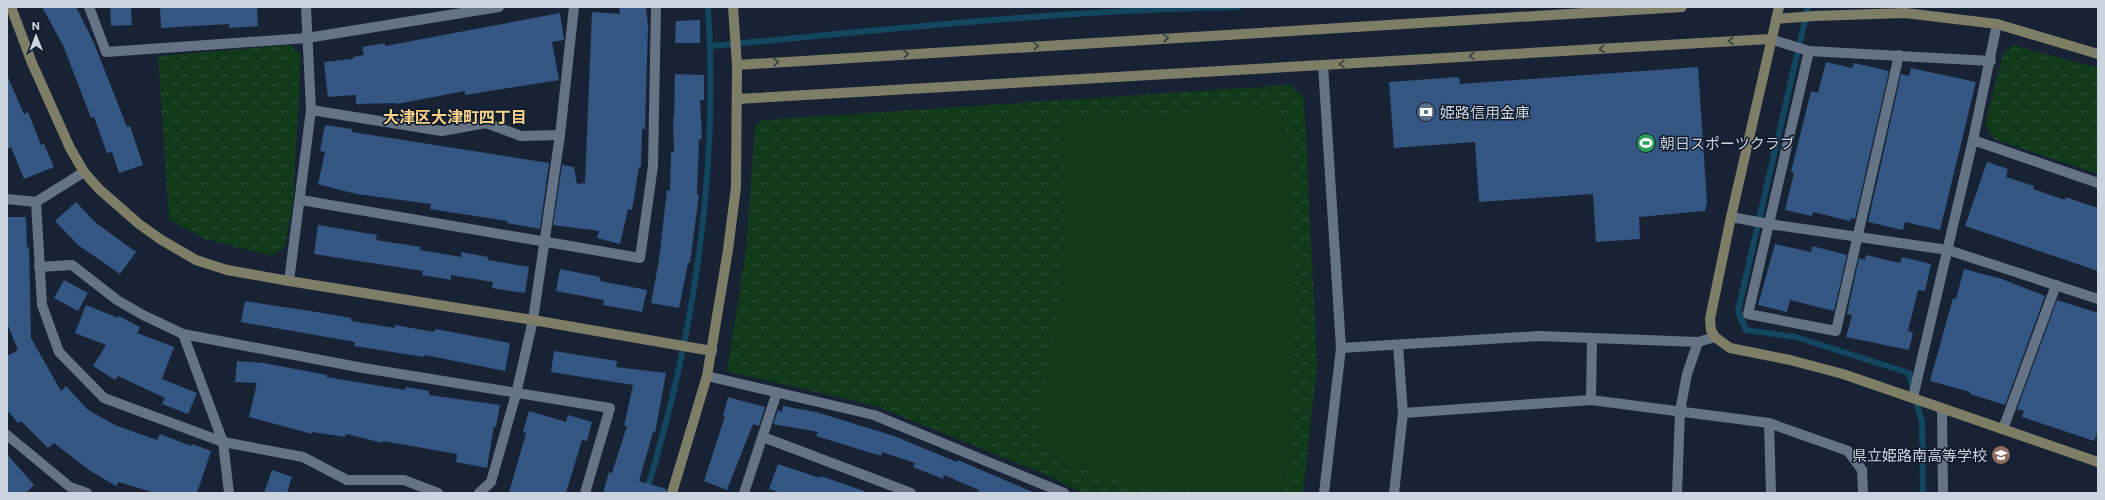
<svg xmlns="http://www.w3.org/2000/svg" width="2105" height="500" font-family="Commissioner,'Noto Sans JP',sans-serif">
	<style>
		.forest { fill: url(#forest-crowns) }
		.pitch { fill: #113a1b }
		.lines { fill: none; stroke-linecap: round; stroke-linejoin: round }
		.stream { stroke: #134760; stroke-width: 6 }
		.building { fill: #345682 }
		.street { stroke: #657387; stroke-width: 10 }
		.secondary { stroke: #7e7e67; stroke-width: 10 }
		.oneway { stroke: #353d3f }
		.labels { text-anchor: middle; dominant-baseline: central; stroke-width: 3; stroke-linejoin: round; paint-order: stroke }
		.poi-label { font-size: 15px; fill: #ccd4df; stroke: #0e1a2a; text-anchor: start }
		.neighbourhood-label { font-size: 16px; font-weight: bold; fill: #f7d189; stroke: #0e1a2a }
	</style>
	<defs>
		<pattern id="forest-crowns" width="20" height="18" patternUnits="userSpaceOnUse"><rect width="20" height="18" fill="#113a1b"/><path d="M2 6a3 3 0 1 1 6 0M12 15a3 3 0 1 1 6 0" fill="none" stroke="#32563c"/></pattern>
	</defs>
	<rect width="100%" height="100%" fill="#172334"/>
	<!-- forest -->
	<g class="forest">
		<path d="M291,45L301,55L293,200L285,247L272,256L206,239L169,220L158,56Z"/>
		<path d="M2013,45L2098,68V174L1994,139L1985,124L2003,54Z"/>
		<path d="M1291,85L1304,98L1317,366L1303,493H1082L1047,475L876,406L727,371L746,250L755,127L761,120Z"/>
	</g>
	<!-- pitch -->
	<path class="pitch" d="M1269,108L1285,119L1296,318L1284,493L1143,489L1089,472L1035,444L1062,287L1066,196L1060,119Z"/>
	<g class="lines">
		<!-- stream -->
		<g class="stream">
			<path d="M1808,7L1738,311L1746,330L1796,337L1909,373L1913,389"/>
			<path d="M711,46C886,30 1062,10 1238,7"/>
			<path d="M1915,397L1922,422L1923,493"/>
			<path d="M646,493C694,338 719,169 708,7"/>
		</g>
	</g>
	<!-- building -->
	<g class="building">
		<path d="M42,7H76L94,43L127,127L130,126L143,165L119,173L112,152L107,153L94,117L91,118L63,45Z"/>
		<path d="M110,7H131L132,25L111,26Z"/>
		<path d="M160,7H257L258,26L229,28V24L161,28Z"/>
		<path d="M619,7H646L648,26L645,129H642L641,167H639L632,210L628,209L620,244L597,238L599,231L553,225L562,165L574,167L577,184L585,183L592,12L620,14Z"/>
		<path d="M560,13L564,40L552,42L559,80L465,95V91L397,104V103L356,104V95L328,97L324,62L353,59V57L364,55L362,47L385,43V46Z"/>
		<path d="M700,20V43H675L676,21Z"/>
		<path d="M1826,62L1852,68L1854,63L1889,71L1855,219L1851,218L1850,221L1813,212L1812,216L1785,210L1794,173L1791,172L1811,91L1818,93Z"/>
		<path d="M1698,67L1707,203L1705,211L1639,217L1640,239L1596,242L1593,194L1479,202L1475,142L1394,148L1389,82L1459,77L1460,84Z"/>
		<path d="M1911,68L1976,82L1940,230L1905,222L1903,230L1868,222L1901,74L1909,76Z"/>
		<path d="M675,74L704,75V100H700L702,139H699L697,195H699L690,263H688L679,308L651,303L659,260L667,190L670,191L671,152H674L673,118H674Z"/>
		<path d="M7,75L24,114L28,112L41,145L44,144L54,167L24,179L11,147L7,149Z"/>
		<path d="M325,125L352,129V132L549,163L540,229L507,223V221L430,209L431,204L356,194L318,184L325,152L320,151Z"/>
		<path d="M1987,162L2008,169L2006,177L2034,186L2033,189L2065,200V197L2098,208V271L1965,226Z"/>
		<path d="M76,202L96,223L136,252L120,274L78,245L55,221Z"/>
		<path d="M7,217H26L27,248L29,246L31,338L61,391L66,386L88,410L117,426L157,440L160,434L191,446L192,444L211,451L197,493H155L119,482L116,486L89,470L54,443L48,448L21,421L18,423L7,410V356L18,350L7,323Z"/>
		<path d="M318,225L377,235L376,240L421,247L420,250L461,257V252L488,257V260L529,267L525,293L492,288L493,282L451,275V280L422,275L423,271L314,254Z"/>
		<path d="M1775,244L1811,252L1812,246L1847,255L1834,311L1790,300L1787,312L1758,305Z"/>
		<path d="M1866,255L1900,263L1902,257L1931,264L1925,291L1918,290L1908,331L1913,332L1909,350L1846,337L1852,315L1847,314L1859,258L1865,260Z"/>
		<path d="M560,269L600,277V281L647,290L642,312L603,305L604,300L556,291Z"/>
		<path d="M1964,269L2002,279L2045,296L2005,405L1970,394V392L1930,381L1953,298L1956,299Z"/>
		<path d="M64,280L88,293L78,311L54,298Z"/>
		<path d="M2057,300L2098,313V430L2094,441L2022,417L2024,411L2017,409Z"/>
		<path d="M245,301L316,312L351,318V321L395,328V325L434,332L435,329L510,343L505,371L425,355L424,357L354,346L355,342L241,322Z"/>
		<path d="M86,305L118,318L119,316L140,327L137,333L174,347L162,379L197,393L188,414L162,404L165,398L118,376L115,380L93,366L106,345L75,333Z"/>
		<path d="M554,351L617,361L616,367L666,373L655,433L653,432L639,481L666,489V493H603L609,472L612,473L627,426H624L633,385L551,372Z"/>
		<path d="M237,361L264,363L327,375L326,377L405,390L406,387L429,391V395L500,405L496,427L494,426L487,468L456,462L457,454L383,441V443L346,434L345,437L312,432V434L249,417L257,383L235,382Z"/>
		<path d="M728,397L765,407L759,426L753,424L727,490L704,481L725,416H723Z"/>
		<path d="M783,406L816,412L894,436L957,462L958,460L1035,493H977L979,490L944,475L943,479L913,467L915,463L882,452L881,456L816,436L818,432L773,424L778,410L782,412Z"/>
		<path d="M529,411L566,422L568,415L592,422L587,441L582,440L566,493H509L526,433L523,432Z"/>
		<path d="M7,454L34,485L26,493H7Z"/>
		<path d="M778,464L820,478L821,476L864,491V493H781L769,489Z"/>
		<path d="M272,470L292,477L287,493H264Z"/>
	</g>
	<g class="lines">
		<!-- street -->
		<g class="street">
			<path d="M89,7L106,52L307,38L499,7"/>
			<path d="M1770,39L1809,51L1991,61"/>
			<path d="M1809,51L1748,314L1836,331L1899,55"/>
			<path d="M1323,65L1341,348L1324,493"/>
			<path d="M311,110L442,131L486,123L521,136L560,135"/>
			<path d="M1973,140L2098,183"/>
			<path d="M84,172L36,202L42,305L59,352L104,398L223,442L303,457L347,480H404L438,493"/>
			<path d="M7,199L36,202"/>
			<path d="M301,200L640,258L653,166L656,7"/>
			<path d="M1731,217L1769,224L1948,250L2098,299"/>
			<path d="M39,267L72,265L117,300L143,315L183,334L363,368L610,408L585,493"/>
			<path d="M289,281L311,110L306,7"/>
			<path d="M183,334L223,442L229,493"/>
			<path d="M1398,345L1403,413"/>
			<path d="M1341,348L1539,336L1698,342L1715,337"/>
			<path d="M707,376L874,415L1064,493"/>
			<path d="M1913,397L1973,140L1997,24"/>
			<path d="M1591,400L1592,338"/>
			<path d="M1942,408L1943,493"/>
			<path d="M1769,423L1771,493"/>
			<path d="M2003,429L2056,285"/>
			<path d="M7,435L70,487L87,493"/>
			<path d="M763,437L911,493"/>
			<path d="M479,493L491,482L516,394L533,320L560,135L574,7"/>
			<path d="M744,493L777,392"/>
			<path d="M1394,493L1403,413L1591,400L1769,423L1848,451L1862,470L1863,493"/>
			<path d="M1677,493L1680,411L1687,374L1698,342"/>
		</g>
		<!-- secondary -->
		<g class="secondary">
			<path d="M11,7L32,63L70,148L84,172L99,189L139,224L160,239L196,260L227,270L289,281L533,320L712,351"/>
			<path d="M1779,7L1731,217L1710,319L1711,330L1715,337L1730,348L1790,360L1843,374L2098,462"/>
			<path d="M1776,19L1814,16L1905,13L1997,24L2098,54"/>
			<path d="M737,65L1682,7"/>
			<path d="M738,99L1770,39"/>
			<path d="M672,493L707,376L728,250L736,187L737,65L733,7"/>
		</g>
	</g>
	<!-- one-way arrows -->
	<defs><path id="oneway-chevron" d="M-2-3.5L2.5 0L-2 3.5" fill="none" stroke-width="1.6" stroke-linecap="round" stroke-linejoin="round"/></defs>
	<g class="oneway">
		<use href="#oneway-chevron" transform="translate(1166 38) rotate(-3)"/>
		<use href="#oneway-chevron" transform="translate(1731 41) rotate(177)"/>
		<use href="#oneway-chevron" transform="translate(1036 46) rotate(-3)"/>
		<use href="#oneway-chevron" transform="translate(1602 49) rotate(177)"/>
		<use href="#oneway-chevron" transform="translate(906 54) rotate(-3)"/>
		<use href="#oneway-chevron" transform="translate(1472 56) rotate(177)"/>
		<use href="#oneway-chevron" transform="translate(776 62) rotate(-3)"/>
		<use href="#oneway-chevron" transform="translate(1342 64) rotate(177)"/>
	</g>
	<!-- icons -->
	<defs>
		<symbol id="bank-disc" viewBox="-11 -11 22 22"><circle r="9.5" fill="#5c6f8a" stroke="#0e1a2a"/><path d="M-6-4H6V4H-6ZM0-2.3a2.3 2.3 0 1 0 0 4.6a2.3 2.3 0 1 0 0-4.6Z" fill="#fff"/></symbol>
		<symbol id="stadium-disc" viewBox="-11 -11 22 22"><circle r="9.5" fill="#2e9e5b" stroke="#0e1a2a"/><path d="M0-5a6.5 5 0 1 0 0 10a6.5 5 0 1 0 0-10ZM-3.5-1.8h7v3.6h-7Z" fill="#fff"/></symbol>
		<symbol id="school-disc" viewBox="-11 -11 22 22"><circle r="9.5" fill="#8d6e63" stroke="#0e1a2a"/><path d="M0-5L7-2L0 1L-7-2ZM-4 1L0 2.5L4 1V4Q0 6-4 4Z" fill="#fff"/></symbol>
	</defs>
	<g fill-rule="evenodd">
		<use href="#bank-disc" x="1415" y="101" width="22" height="22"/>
		<use href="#stadium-disc" x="1635" y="132" width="22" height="22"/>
		<use href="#school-disc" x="1990" y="444" width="22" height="22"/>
	</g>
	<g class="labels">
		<!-- poi labels -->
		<g class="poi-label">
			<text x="1440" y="112">姫路信用金庫</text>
			<text x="1660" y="143">朝日スポーツクラブ</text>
			<text x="1987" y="455" text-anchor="end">県立姫路南高等学校</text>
		</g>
		<!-- neighbourhood labels -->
		<g class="neighbourhood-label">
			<text x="455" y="116">大津区大津町四丁目</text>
		</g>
	</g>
	<!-- border -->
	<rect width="2105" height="500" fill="none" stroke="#ccd4df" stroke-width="16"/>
	<!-- north arrow -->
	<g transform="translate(36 36) rotate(359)" stroke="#0e1a2a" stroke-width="3" paint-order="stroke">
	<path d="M0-3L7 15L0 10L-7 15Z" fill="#ccd4df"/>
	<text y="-6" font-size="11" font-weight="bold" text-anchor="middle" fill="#ccd4df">N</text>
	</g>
</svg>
